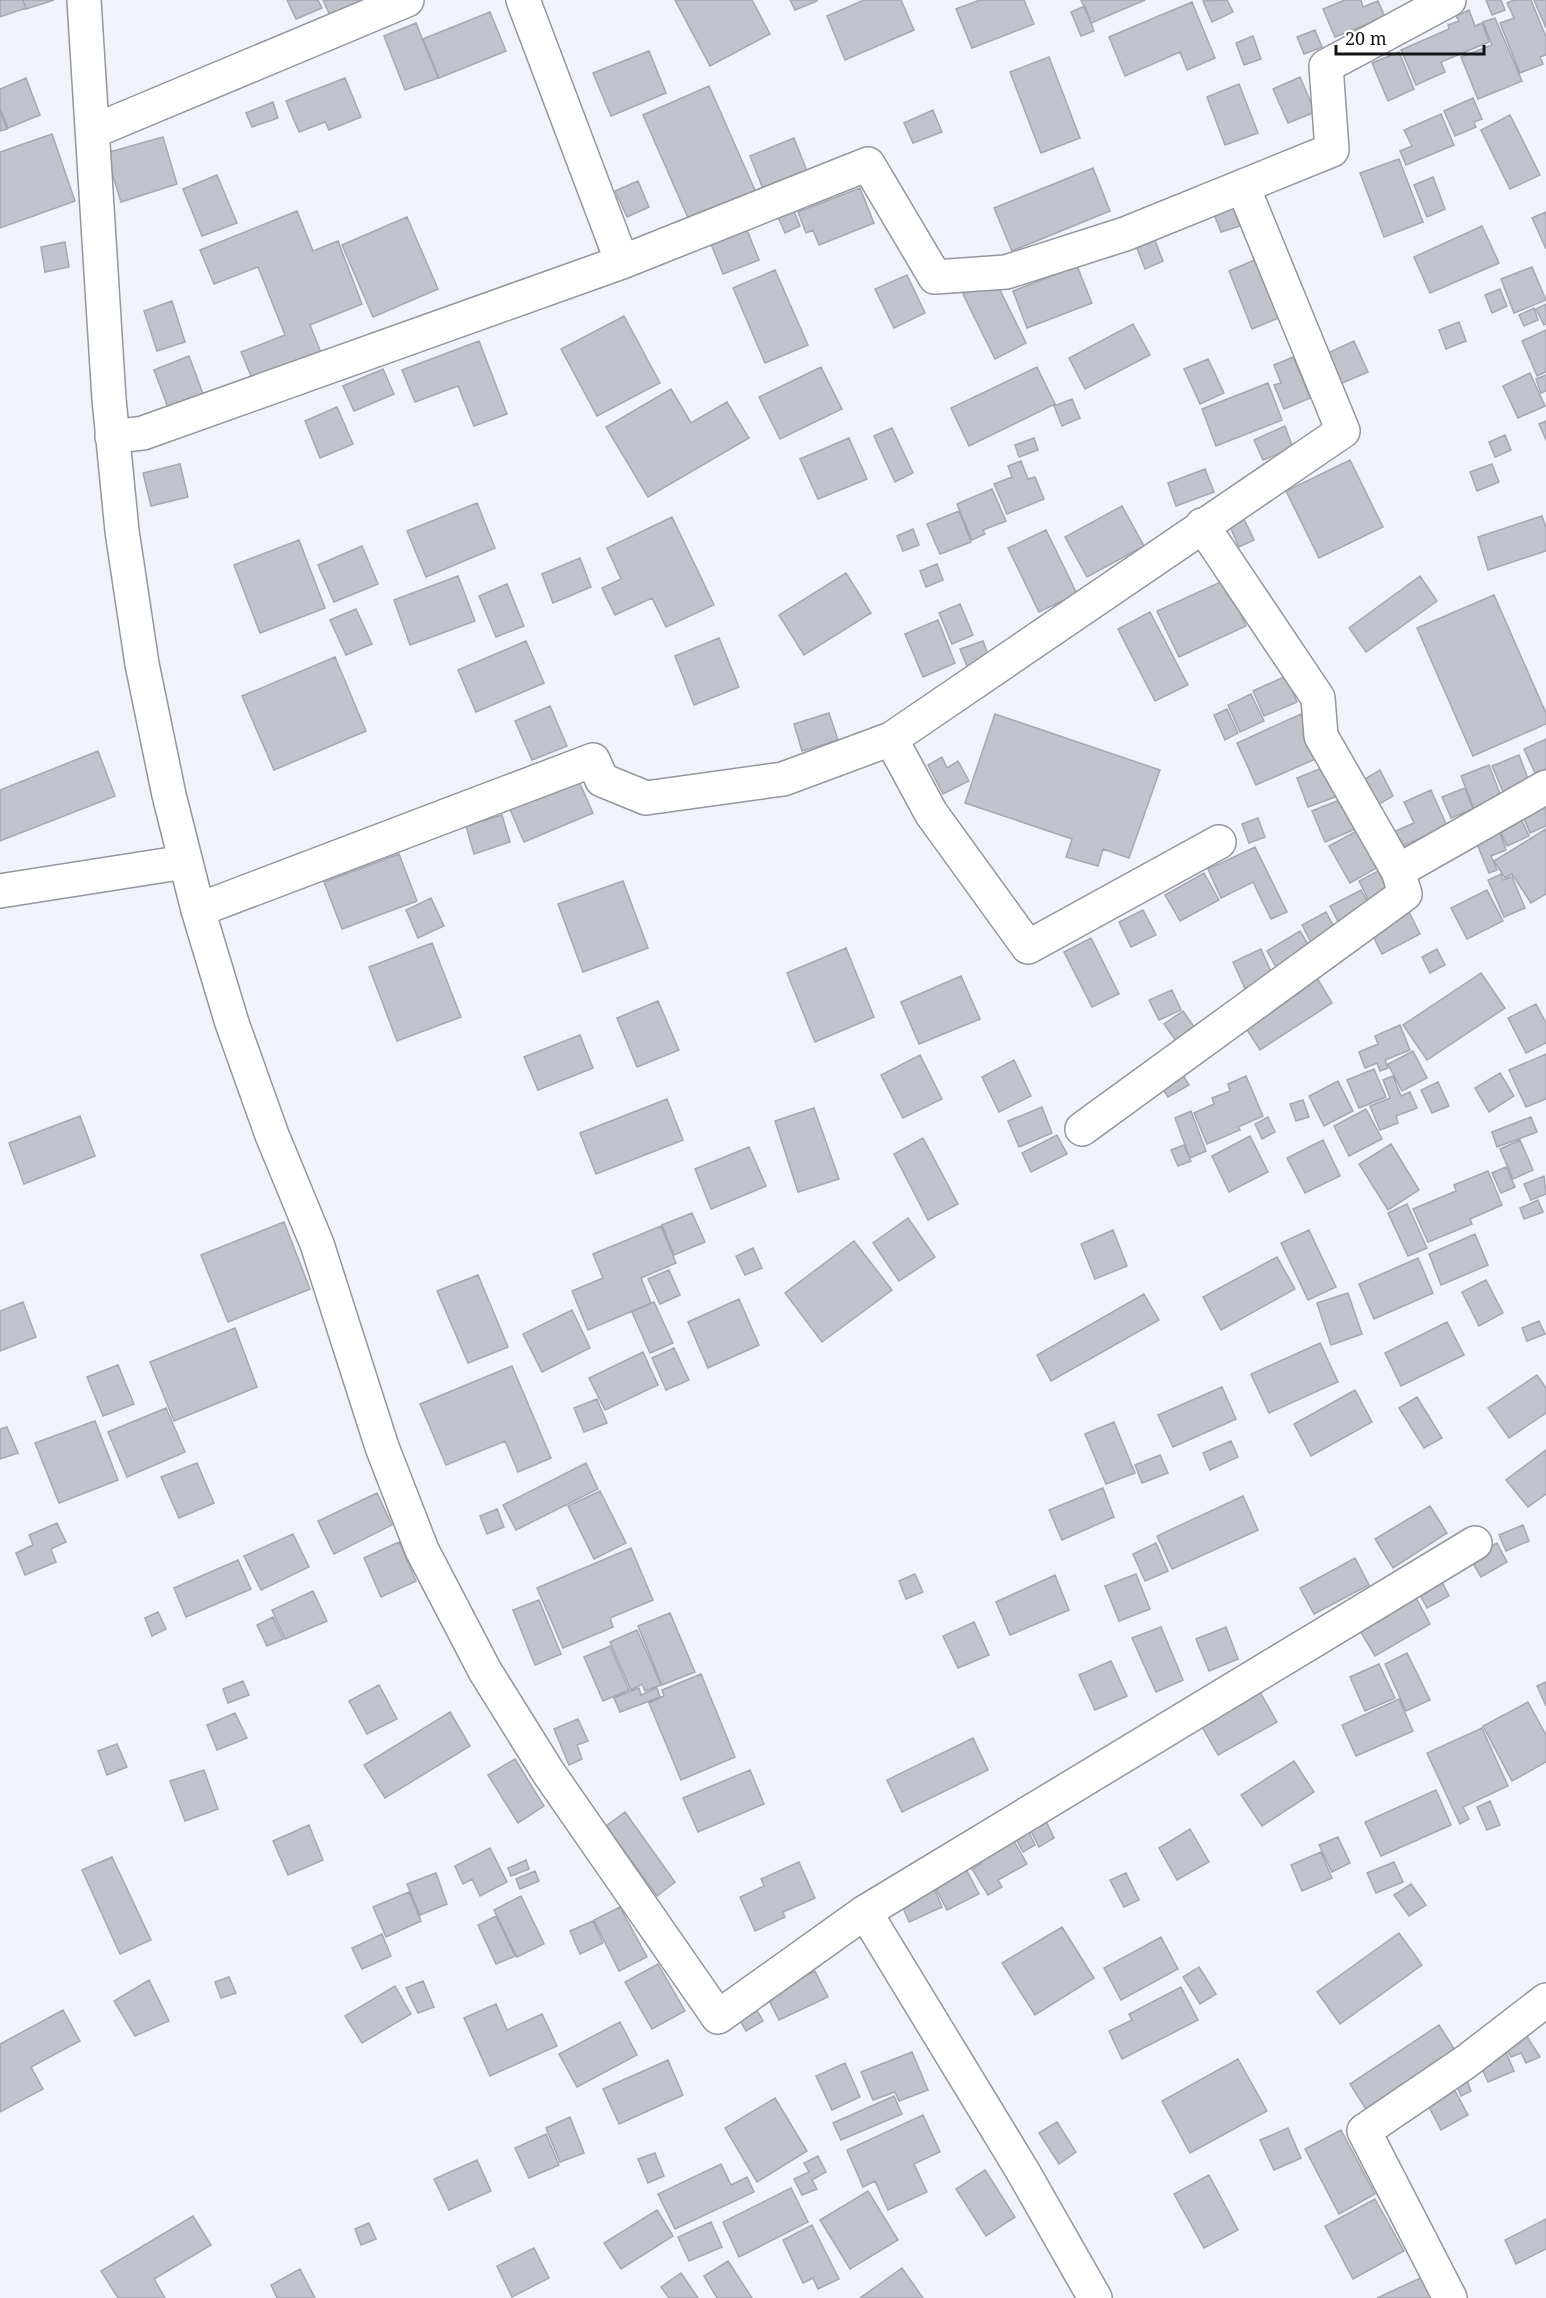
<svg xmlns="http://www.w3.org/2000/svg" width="1546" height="2298" font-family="'Noto Serif',serif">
<rect width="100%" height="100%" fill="#f0f2fc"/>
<path fill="#c1c3cc" stroke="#a6a8b1" stroke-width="1.5" d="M0,0H23L26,8L0,17Z
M23,0H54L26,9Z
M287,0H318L322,8L296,19Z
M323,0H377L332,20Z
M675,0H752L770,34L710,66Z
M790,0H816L817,1L795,10Z
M864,0H901L914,30L845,60L827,16Z
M980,0H1024L1034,24L972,48L956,9Z
M1081,0H1145L1091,23Z
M1227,0L1233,12L1212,22L1203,1Z
M1345,0H1361L1363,7L1378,1L1385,17L1335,37L1323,9Z
M1486,0H1501L1505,10L1492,15Z
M1514,0H1531L1546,37V55L1540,57L1543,64L1520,73L1500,23L1514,18L1507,3Z
M1534,0H1546V28Z
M1192,2L1215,58L1187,70L1180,52L1125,76L1109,37Z
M1085,6L1094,31L1081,36L1071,12Z
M1469,10L1475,26L1482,23L1489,42L1441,62L1445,72L1416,85L1401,50L1449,29L1448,25L1459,21L1456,16Z
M490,12L506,51L439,78L423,39Z
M1495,18L1522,81L1478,99L1461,57L1492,45L1483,22Z
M416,23L438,78L405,90L384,36Z
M1315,30L1322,47L1304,54L1297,37Z
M1253,36L1261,59L1244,65L1236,43Z
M649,51L666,93L611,116L593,73Z
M1399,52L1414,89L1388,101L1372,63Z
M1049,57L1080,138L1041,153L1010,72Z
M1300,77L1315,112L1288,123L1273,89Z
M26,78L40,115L8,128L0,108V89Z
M345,78L361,117L329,130L325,122L299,132L286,101Z
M1239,84L1258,133L1225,145L1207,97Z
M709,86L758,197L692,227L643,115Z
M1473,98L1482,119L1474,122L1476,127L1455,136L1444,111Z
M273,102L278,118L252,127L246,113Z
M933,110L942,132L913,143L904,123Z
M0,111L7,129L0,131Z
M1441,114L1454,145L1406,165L1400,151L1412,146L1404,130Z
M1510,115L1540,175L1510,189L1481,130Z
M52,134L75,201L0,228V152Z
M163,137L177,184L121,202L106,153Z
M794,138L807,171L763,189L750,156Z
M1399,159L1423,222L1384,237L1360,173Z
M1093,168L1110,211L1012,251L994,208Z
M217,175L237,223L202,236L183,189Z
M1433,177L1445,209L1427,217L1414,185Z
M638,181L649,207L627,217L615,191Z
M860,188L874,223L819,245L813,230L806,233L798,212Z
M1233,207L1240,226L1221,232L1214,214Z
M297,211L313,251L338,241L362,304L310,325L322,355L254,383L241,352L285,335L258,267L214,284L200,250Z
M794,211L800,226L785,233L778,217Z
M1546,212V249L1532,218Z
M407,217L438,289L373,317L342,245Z
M1482,226L1499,263L1430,293L1414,257Z
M747,230L759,260L723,274L711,244Z
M1154,238L1163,261L1145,269L1136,246Z
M65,242L69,267L45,272L41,247Z
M1259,258L1283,316L1252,329L1229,271Z
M1077,266L1092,303L1027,328L1013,291Z
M1532,267L1546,300L1514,313L1501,279Z
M775,270L808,345L765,363L733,288Z
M907,275L925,313L894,328L875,289Z
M994,278L1026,343L995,359L963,294Z
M1500,289L1507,306L1492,313L1485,295Z
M172,301L185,342L157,351L144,311Z
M1546,304V324L1544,325L1536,309Z
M1534,308L1538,320L1524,326L1519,315Z
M624,316L660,383L597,416L561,349Z
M1459,322L1466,341L1446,349L1439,330Z
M1133,324L1150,355L1085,389L1069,358Z
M1546,330V372L1537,376L1522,341Z
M479,341L507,414L474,426L458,386L415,402L402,370Z
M1354,341L1368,372L1335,386L1321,356Z
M189,356L205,399L170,413L154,370Z
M1293,357L1310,398L1284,409L1274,385L1281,383L1274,365Z
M1208,359L1224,393L1200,404L1184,369Z
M821,367L842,409L780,439L759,397Z
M1037,367L1055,404L969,446L951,408Z
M383,369L394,394L354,411L343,386Z
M1530,373L1545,406L1518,418L1503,386Z
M1546,375V391L1541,393L1536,379Z
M1268,383L1282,420L1216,446L1202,409Z
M671,389L691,423L727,402L749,438L648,497L606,427Z
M1072,399L1080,418L1062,426L1054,406Z
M337,407L353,444L320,458L305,421Z
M1546,421V440L1539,424Z
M1285,426L1293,448L1263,460L1254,440Z
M892,428L913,473L895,482L874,436Z
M1505,435L1511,450L1495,457L1489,442Z
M849,438L867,479L818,499L800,459Z
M1034,438L1038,450L1019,457L1015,445Z
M1350,460L1383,527L1319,558L1286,491Z
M1021,461L1028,479L1035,477L1044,499L1007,514L994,484L1012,477L1008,466Z
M180,464L188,497L151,506L143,473Z
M1492,464L1499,482L1477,491L1470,472Z
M1205,469L1214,492L1176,506L1168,483Z
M992,489L1006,521L983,530L985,534L972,540L957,504Z
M477,503L495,548L426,577L407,531Z
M1122,506L1144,546L1087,577L1065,537Z
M959,511L971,542L940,554L927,524Z
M1242,515L1254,540L1239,547L1228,522Z
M1542,516L1546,528V551L1488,570L1478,537Z
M672,517L714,605L666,627L652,598L615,615L602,588L621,579L607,548Z
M913,529L919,545L903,551L897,536Z
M1046,530L1077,594L1039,612L1008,548Z
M299,540L325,608L260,633L234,565Z
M362,546L378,584L334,602L318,565Z
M580,558L591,587L553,603L542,574Z
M937,564L943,580L926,587L920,571Z
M846,573L871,613L804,655L779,615Z
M458,576L475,621L410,645L394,600Z
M1420,576L1437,601L1366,652L1349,628Z
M1225,580L1246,626L1179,657L1157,611Z
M507,584L524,626L496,637L479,596Z
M1494,595L1546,713V724L1473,756L1417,628Z
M960,604L973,635L952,644L939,613Z
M356,609L372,644L346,655L330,620Z
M1150,612L1188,685L1155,701L1118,629Z
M938,620L955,663L923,677L905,634Z
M719,638L739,687L694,705L675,656Z
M526,641L544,683L476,712L458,670Z
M983,641L989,658L967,666L960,649Z
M335,657L366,731L274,770L242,696Z
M1286,676L1297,702L1264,716L1253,691Z
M1251,694L1264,721L1240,732L1228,705Z
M550,706L567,746L532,760L515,721Z
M1227,709L1238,733L1225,740L1214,715Z
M829,713L838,740L802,751L794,724Z
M995,714L1160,770L1129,858L1103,849L1098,866L1066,857L1072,839L965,803Z
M1301,714L1320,757L1256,785L1237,743Z
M1546,739V771L1536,775L1524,749Z
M98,751L115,796L0,841V790Z
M1519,755L1530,784L1504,794L1492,766Z
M942,757L947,768L958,761L969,781L943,794L928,765Z
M1489,765L1502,799L1474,809L1461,776Z
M1327,766L1338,796L1308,807L1297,778Z
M1380,770L1393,796L1376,806L1363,780Z
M578,779L593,813L524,842L509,807Z
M1465,788L1473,809L1451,818L1442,797Z
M1431,790L1447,826L1396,849L1389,834L1414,823L1404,802Z
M1342,799L1355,829L1325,842L1312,811Z
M1542,801L1546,810V826L1530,833L1521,811Z
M1519,814L1529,836L1507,846L1497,824Z
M502,815L510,842L474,854L466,826Z
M1258,818L1265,837L1249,843L1242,824Z
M1498,827L1506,850L1491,856L1497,870L1489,873L1474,837Z
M1362,828L1382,865L1350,883L1329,846Z
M1546,829V894L1531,903L1512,874L1505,878L1494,861Z
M1255,847L1287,912L1271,919L1253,882L1221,898L1208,869Z
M399,854L417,901L342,929L324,882Z
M1382,869L1393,891L1370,903L1359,881Z
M1204,873L1219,900L1180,921L1165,895Z
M1501,874L1503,880L1512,877L1525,908L1504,917L1488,880Z
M623,881L648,948L583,972L558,904Z
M1361,890L1372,910L1341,927L1330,906Z
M1487,890L1503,921L1467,939L1451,908Z
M431,898L444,926L418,938L406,910Z
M1143,910L1156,935L1131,947L1119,922Z
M1408,910L1420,934L1382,954L1370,930Z
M1326,912L1339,936L1314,948L1302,925Z
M1300,931L1314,954L1280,974L1267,951Z
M1091,938L1119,994L1092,1007L1064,952Z
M432,943L461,1017L397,1041L369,967Z
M846,948L874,1017L815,1042L787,973Z
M1261,949L1276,983L1248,995L1233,962Z
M1437,949L1445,965L1430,973L1422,957Z
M1481,973L1505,1008L1427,1060L1403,1025Z
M961,976L980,1019L919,1044L901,1002Z
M1317,978L1332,1003L1260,1050L1244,1025Z
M1172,990L1181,1010L1159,1020L1149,1000Z
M658,1001L679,1050L637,1067L617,1018Z
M1536,1004L1546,1023V1043L1526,1053L1508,1018Z
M1183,1011L1197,1031L1178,1044L1164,1024Z
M1400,1025L1410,1050L1385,1060L1388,1068L1380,1071L1377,1063L1365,1068L1359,1052L1378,1044L1375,1036Z
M580,1035L593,1068L538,1090L524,1057Z
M1413,1051L1427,1078L1402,1091L1388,1064Z
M1546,1054V1099L1526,1107L1509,1070Z
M920,1055L942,1099L903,1118L881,1075Z
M1014,1060L1031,1096L999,1112L982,1077Z
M1374,1069L1386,1097L1359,1108L1347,1080Z
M1181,1072L1189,1085L1168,1097L1160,1084Z
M1500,1073L1514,1096L1489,1112L1475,1088Z
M1246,1076L1263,1116L1238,1127L1240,1130L1207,1144L1194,1113L1214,1104L1212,1098L1230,1091L1228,1084Z
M1393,1076L1401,1096L1410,1092L1417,1108L1396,1116L1398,1123L1380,1130L1370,1106L1390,1098L1383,1080Z
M1338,1081L1353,1111L1324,1126L1309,1096Z
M1438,1082L1449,1106L1432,1113L1421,1090Z
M667,1099L683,1140L596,1174L580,1133Z
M1303,1100L1309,1117L1296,1121L1290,1104Z
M1042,1107L1052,1133L1019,1147L1008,1121Z
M814,1108L839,1179L798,1192L775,1121Z
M1366,1109L1382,1139L1349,1156L1334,1126Z
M1191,1111L1206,1151L1190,1158L1175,1118Z
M80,1116L95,1156L24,1184L9,1143Z
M1268,1117L1275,1132L1262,1139L1255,1124Z
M1531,1117L1537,1132L1497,1147L1492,1132Z
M1057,1135L1067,1154L1031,1172L1022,1153Z
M1250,1136L1268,1172L1229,1192L1212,1156Z
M923,1138L958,1204L928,1220L894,1154Z
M1323,1140L1340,1176L1305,1193L1287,1158Z
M1520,1140L1533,1170L1513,1179L1500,1149Z
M1391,1144L1419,1190L1388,1210L1359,1164Z
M1184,1145L1191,1161L1178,1166L1171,1150Z
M749,1147L766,1186L711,1209L695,1169Z
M1506,1167L1515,1187L1501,1193L1492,1173Z
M1488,1171L1502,1205L1470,1219L1472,1224L1428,1242L1413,1209L1456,1191L1454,1185Z
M1544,1176L1546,1194L1531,1200L1524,1184Z
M1538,1200L1543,1212L1524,1219L1520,1208Z
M1407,1204L1427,1248L1408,1256L1388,1213Z
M692,1213L705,1242L674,1255L662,1225Z
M908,1218L935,1257L899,1281L873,1243Z
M284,1222L310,1289L228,1322L201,1255Z
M661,1226L676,1263L641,1278L651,1303L588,1330L572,1291L603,1278L593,1254Z
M1113,1230L1127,1266L1095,1279L1081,1244Z
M1309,1230L1336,1287L1308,1300L1281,1243Z
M1475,1234L1488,1265L1441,1285L1429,1254Z
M854,1241L892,1290L822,1342L785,1293Z
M753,1248L762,1268L745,1275L736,1256Z
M1277,1257L1295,1289L1221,1330L1203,1297Z
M1418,1258L1433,1293L1374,1319L1359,1284Z
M669,1270L680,1295L660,1304L648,1279Z
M478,1275L508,1347L468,1363L437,1291Z
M1486,1280L1503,1313L1479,1326L1462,1292Z
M1348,1293L1362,1334L1331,1345L1317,1303Z
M1144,1294L1159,1320L1051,1381L1037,1355Z
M739,1299L759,1345L708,1368L688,1322Z
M23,1302L36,1337L0,1351V1311Z
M654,1302L673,1343L650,1353L632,1312Z
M572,1310L590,1348L542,1372L523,1334Z
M1539,1321L1545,1334L1527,1341L1522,1328Z
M1447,1322L1464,1355L1401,1386L1385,1353Z
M235,1328L257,1387L174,1421L150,1362Z
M1320,1343L1338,1382L1269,1413L1251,1374Z
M674,1348L689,1380L666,1390L652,1358Z
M643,1352L658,1385L605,1410L589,1378Z
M118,1365L134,1404L103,1416L87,1377Z
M512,1366L551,1458L518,1472L505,1441L446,1465L420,1404Z
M1537,1375L1546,1388V1413L1509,1438L1488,1408Z
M1222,1387L1236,1419L1173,1447L1158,1415Z
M1355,1390L1372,1422L1311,1456L1294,1424Z
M1417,1397L1442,1438L1424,1448L1399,1408Z
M597,1399L607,1423L584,1432L574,1408Z
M166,1408L185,1452L127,1477L108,1432Z
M95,1421L118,1480L59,1503L35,1443Z
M1114,1422L1135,1473L1106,1484L1085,1434Z
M7,1427L18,1453L0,1459V1429Z
M1231,1441L1238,1457L1210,1470L1203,1453Z
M1546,1450V1494L1528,1507L1506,1480Z
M1160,1455L1168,1473L1142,1483L1135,1465Z
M197,1463L214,1503L179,1518L161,1477Z
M586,1463L598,1489L516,1530L503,1505Z
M1103,1488L1114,1517L1062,1540L1049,1510Z
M600,1491L626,1543L594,1559L568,1506Z
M377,1493L392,1525L334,1554L318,1521Z
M1243,1496L1258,1530L1172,1569L1157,1536Z
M1430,1506L1447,1533L1393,1568L1375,1539Z
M497,1509L504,1527L487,1534L480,1516Z
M57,1523L66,1542L51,1549L56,1562L25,1575L16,1553L33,1545L29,1535Z
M1523,1525L1529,1541L1506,1551L1499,1535Z
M293,1534L309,1567L261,1590L244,1556Z
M399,1542L416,1581L381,1597L364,1558Z
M1156,1543L1168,1571L1145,1581L1133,1554Z
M1497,1543L1507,1562L1481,1577L1470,1558Z
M631,1548L653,1600L610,1618L613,1627L563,1648L537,1588Z
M1355,1558L1369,1585L1314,1614L1300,1588Z
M238,1560L251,1589L186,1617L174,1588Z
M915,1574L923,1592L906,1599L899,1581Z
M1136,1574L1150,1609L1119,1621L1105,1586Z
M1055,1575L1069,1610L1010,1635L996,1602Z
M1442,1582L1449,1596L1427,1608L1419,1593Z
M313,1591L327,1621L285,1639L272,1610Z
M1415,1596L1430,1624L1375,1656L1359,1629Z
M539,1600L561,1654L535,1665L513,1610Z
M158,1612L166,1629L152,1636L145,1618Z
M670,1613L695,1672L662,1685L638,1626Z
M273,1617L283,1639L267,1646L257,1625Z
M974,1622L989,1655L958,1668L943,1636Z
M1161,1627L1183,1680L1156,1692L1132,1638Z
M1226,1627L1238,1659L1209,1671L1196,1639Z
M637,1630L661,1685L645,1691L642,1684L631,1690L610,1642Z
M610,1646L629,1690L603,1701L584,1657Z
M1407,1653L1430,1700L1406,1711L1385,1664Z
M1111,1661L1127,1696L1095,1710L1079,1675Z
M1379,1664L1395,1698L1365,1711L1350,1677Z
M701,1674L735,1757L681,1780L649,1703L664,1696L662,1690Z
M243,1681L249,1695L228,1703L223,1689Z
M1546,1682V1706L1537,1686Z
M379,1685L397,1719L367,1734L349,1701Z
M639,1688L641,1695L657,1688L660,1697L620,1712L614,1698Z
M1260,1692L1277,1722L1218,1755L1201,1725Z
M1399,1699L1413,1731L1356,1756L1342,1725Z
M1528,1702L1546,1735V1762L1512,1781L1483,1726Z
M450,1712L470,1746L385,1798L364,1765Z
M235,1713L247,1738L217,1750L207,1725Z
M578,1719L588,1741L577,1745L582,1759L569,1765L554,1729Z
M1482,1728L1508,1786L1463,1807L1469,1819L1460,1824L1427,1753Z
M973,1738L988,1770L902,1812L887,1780Z
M117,1744L127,1767L107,1775L98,1751Z
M515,1759L544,1806L518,1823L488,1775Z
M1294,1761L1314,1792L1262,1826L1241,1795Z
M204,1770L218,1809L185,1821L170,1781Z
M750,1770L764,1804L698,1832L683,1798Z
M1436,1790L1451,1825L1381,1856L1365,1822Z
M1490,1801L1500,1825L1487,1830L1477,1807Z
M625,1812L675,1882L657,1896L606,1826Z
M1046,1821L1054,1838L1039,1847L1030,1829Z
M309,1825L323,1860L288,1875L273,1841Z
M1190,1829L1209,1862L1177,1880L1159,1848Z
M1028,1830L1035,1845L1023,1852L1015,1837Z
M1338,1837L1350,1863L1332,1872L1319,1845Z
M1014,1841L1027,1864L998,1880L1002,1887L988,1895L972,1869L981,1864L979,1861Z
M490,1848L507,1882L480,1896L472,1879L463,1884L455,1866Z
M1321,1852L1332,1878L1302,1891L1291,1865Z
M112,1857L151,1940L120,1954L82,1870Z
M526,1860L529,1869L511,1876L508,1868Z
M799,1862L815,1898L783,1912L785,1917L755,1931L740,1897L764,1886L761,1879Z
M1394,1862L1403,1882L1376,1893L1367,1873Z
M966,1869L979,1894L947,1910L934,1885Z
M535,1871L539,1881L520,1889L516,1879Z
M436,1873L447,1904L420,1915L407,1884Z
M1126,1873L1139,1900L1124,1907L1110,1880Z
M1411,1884L1426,1905L1409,1916L1394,1895Z
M934,1888L942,1907L909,1922L901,1903Z
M409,1892L421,1921L386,1937L373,1907Z
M521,1896L544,1944L517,1957L494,1910Z
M620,1907L647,1957L619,1971L594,1920Z
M496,1916L515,1956L496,1964L478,1925Z
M593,1921L603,1943L580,1954L570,1931Z
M1062,1927L1094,1978L1035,2015L1002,1963Z
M1399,1933L1422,1965L1340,2024L1317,1992Z
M382,1934L391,1956L362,1969L352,1948Z
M1161,1937L1178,1969L1121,2000L1104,1968Z
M658,1964L685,2011L652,2029L625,1982Z
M1199,1967L1216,1994L1200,2004L1183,1977Z
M815,1971L828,1997L779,2020L766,1994Z
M229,1977L236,1993L221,1998L215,1982Z
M149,1980L169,2021L135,2036L114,2001Z
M423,1981L434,2007L418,2013L406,1988Z
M395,1986L411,2014L362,2043L345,2016Z
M1181,1987L1198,2020L1122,2059L1109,2031L1132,2020L1129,2014Z
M496,2004L507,2030L542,2014L557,2046L490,2076L464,2018Z
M755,2007L763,2021L746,2031L738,2017Z
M63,2010L80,2041L31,2067L43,2089L0,2112V2044Z
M620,2022L637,2055L577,2087L559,2054Z
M1439,2025L1458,2055L1369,2114L1350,2084Z
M1526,2035L1540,2057L1526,2063L1521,2053L1511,2057L1505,2046Z
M1505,2050L1514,2071L1488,2082L1479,2062Z
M912,2052L928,2090L899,2101L895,2092L873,2100L861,2072Z
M1238,2059L1267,2111L1190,2153L1162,2101Z
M668,2060L683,2095L619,2124L603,2089Z
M845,2063L860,2097L832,2110L816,2076Z
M1465,2075L1471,2091L1461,2096L1454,2080Z
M1454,2089L1468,2115L1441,2130L1427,2103Z
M894,2096L902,2114L841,2140L833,2123Z
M775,2098L807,2151L757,2182L725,2128Z
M923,2115L940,2152L914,2164L927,2192L888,2210L875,2181L863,2187L847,2150Z
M570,2117L584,2153L560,2162L546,2128Z
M1057,2122L1076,2152L1059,2164L1039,2133Z
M1288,2128L1301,2158L1274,2170L1260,2140Z
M1341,2130L1375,2194L1339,2214L1305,2149Z
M546,2134L559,2165L529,2178L515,2148Z
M655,2153L664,2176L648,2183L638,2159Z
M818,2156L826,2172L812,2180L817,2189L802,2195L794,2179L809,2172L804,2163Z
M477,2160L491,2191L449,2210L434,2179Z
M721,2164L731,2185L747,2177L754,2192L675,2229L658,2194Z
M985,2170L1015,2217L986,2236L956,2189Z
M1209,2175L1238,2230L1204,2248L1174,2194Z
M791,2188L808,2222L739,2257L723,2222Z
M868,2191L898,2240L850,2269L820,2220Z
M1375,2199L1404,2251L1353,2279L1325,2226Z
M657,2210L673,2236L621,2269L604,2243Z
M193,2216L211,2245L154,2279L165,2298H118L101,2271Z
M1546,2219V2249L1516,2264L1505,2240Z
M711,2222L722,2247L689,2261L678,2237Z
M369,2223L376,2239L361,2245L355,2229Z
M812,2225L839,2279L818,2289L813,2278L803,2283L783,2240Z
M534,2248L549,2278L512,2297L497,2266Z
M728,2261L752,2298H717L704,2276Z
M902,2268L923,2298H860Z
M300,2269L315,2298H277L271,2285Z
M681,2273L698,2298H669L661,2287Z
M1427,2275L1438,2298H1377Z"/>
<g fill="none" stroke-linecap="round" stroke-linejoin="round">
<g stroke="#94969f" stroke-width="36">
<path id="street" d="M84,0L109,399L122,531L142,664L169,795L198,910L232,1023L272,1135L317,1244L382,1447L422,1550L485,1671L548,1772L718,2017L865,1912L1475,1543
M523,0L622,262
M94,131L407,0
M112,437L143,433L622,262L868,164L935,277L1006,272L1125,234L1332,150L1326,66L1449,0
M891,739L931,813L1028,947L1219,842
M1398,871L1546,787
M0,891L185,862
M198,910L593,760L602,780L646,798L783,779L891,739L1343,431L1243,187
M1082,1129L1405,894L1398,871L1321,736L1318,698L1202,525
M865,1912L1022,2170L1095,2298
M1450,2298L1364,2131L1467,2061L1546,2000"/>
</g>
<use href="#street" stroke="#fff" stroke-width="33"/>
</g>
<path d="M1336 45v9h148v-9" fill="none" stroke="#131417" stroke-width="3"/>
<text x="1345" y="45" font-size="18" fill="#131417" stroke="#ffffff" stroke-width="4.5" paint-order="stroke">20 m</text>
</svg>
